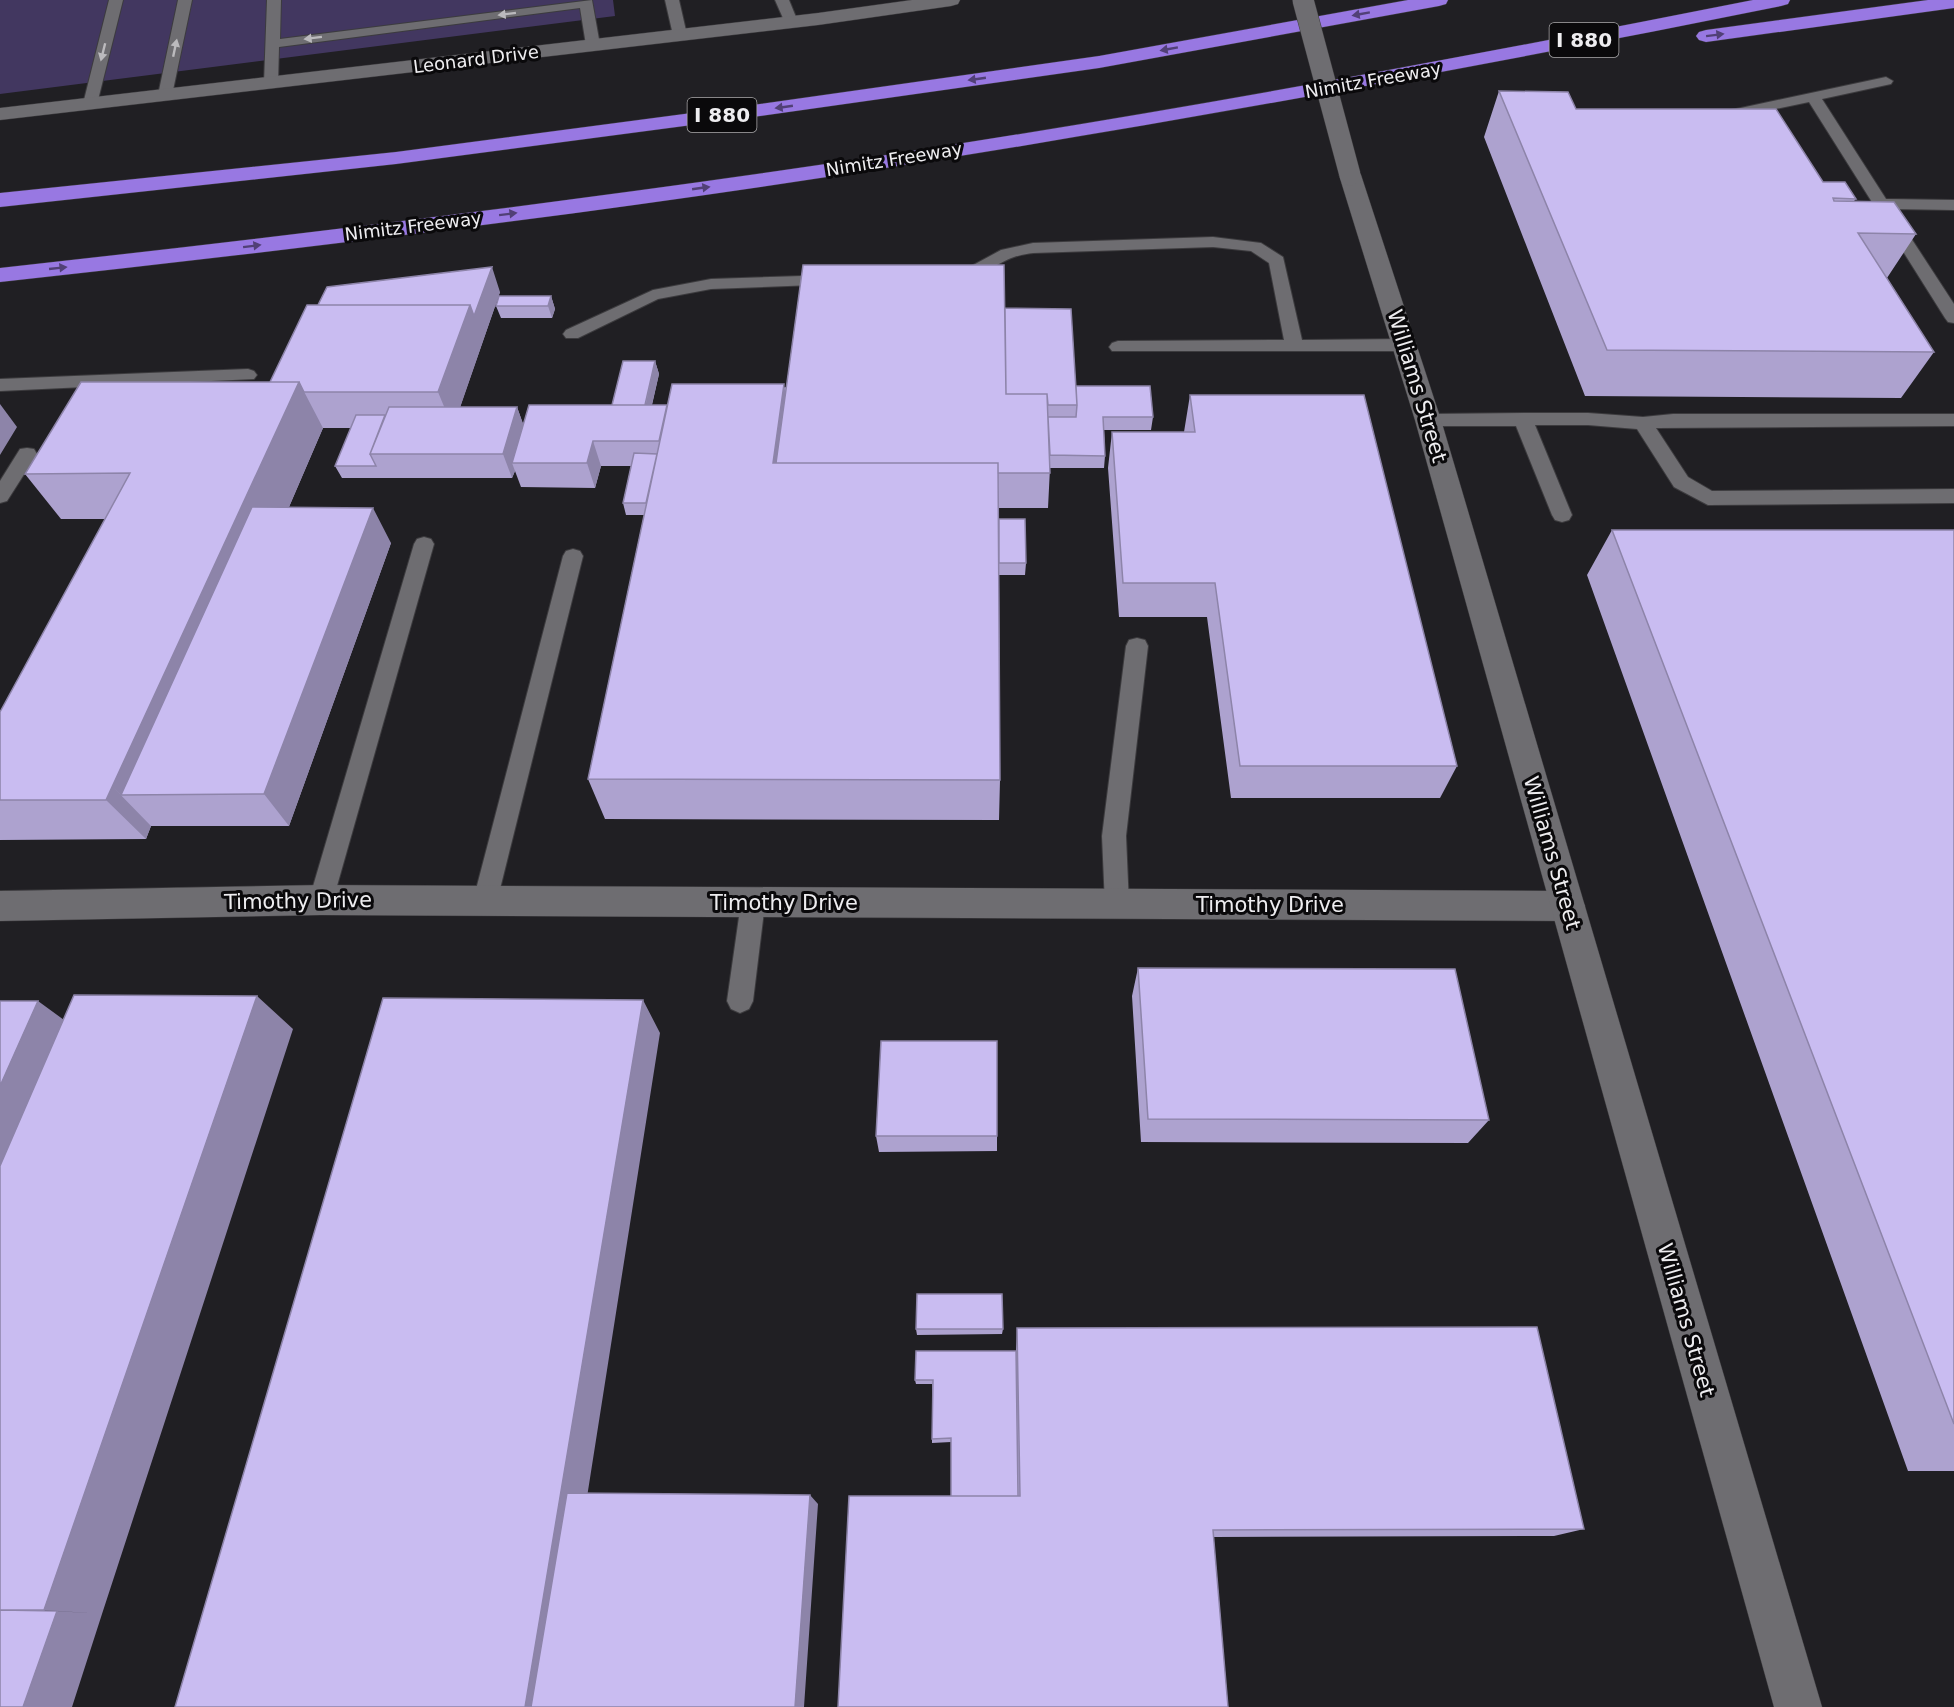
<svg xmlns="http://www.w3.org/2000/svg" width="1954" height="1707" font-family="'DejaVu Sans',sans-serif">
<rect width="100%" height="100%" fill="#201f23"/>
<path fill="#423760" d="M0,0H613L615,16L0,94Z"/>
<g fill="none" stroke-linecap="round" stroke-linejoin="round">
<g stroke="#3c3b3e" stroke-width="2">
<path id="lane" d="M109,0H123L97,104L90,108L83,104Z
M178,0H192L172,95L165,99L158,95Z
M267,0H281L280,39L592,0L600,45L593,49L586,45L580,8L279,47L278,83L271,87L264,83Z
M665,0H679L687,35L685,38H675L673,35Z
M775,0H789L798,22L796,25H786Z
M1886,77L1893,81L1891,84L1822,99L1886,199L1954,200V210L1892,209L1954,304V323L1948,322L1945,318L1809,102L1722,120L1715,116L1722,112Z
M1213,237L1261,243L1283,257L1302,340L1404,339L1410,341L1413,345L1410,349L1404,351H1112L1109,347L1112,343L1118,341L1284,340L1269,263L1251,251L1213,247L1033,253C1027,254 1020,255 1014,257C993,264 974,285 950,279L948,275L950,271L966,269L1001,250L1033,243Z
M834,275L840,276L842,280L840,284L711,289L658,299L578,338H566L563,334L566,330L653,290L711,279Z
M248,369L254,371L257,375L254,379L0,391V379Z
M1523,413H1588L1643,417L1673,414H1954V426L1656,428L1688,477L1712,491L1954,489V503L1708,505L1674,487L1637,429L1588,425H1535L1572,515L1569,520L1562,522L1555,520L1552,515L1516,426H1428L1421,424L1419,420L1421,416L1428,414Z
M27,448L34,449L37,454L7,501L0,503V481L20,449Z
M424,537L431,539L434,544L333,900L330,907L321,911L312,907L309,900L414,544L417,539Z
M573,549L580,551L583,556L497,901L494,908L485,912L476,908L473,901L563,556L566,551Z
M1137,638L1145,640L1148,646L1126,836L1129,905L1126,912L1117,916L1108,912L1105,905L1102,836L1126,646L1129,640Z
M753,892L762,896L765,903L753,1001L749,1009L740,1013L731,1009L727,1001L741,903L744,896Z"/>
</g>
<g stroke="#3c3b3e" stroke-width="1">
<path id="street" d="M912,0H960L958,4L951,6L818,25L0,120V108L818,13Z
M321,885L1568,891L1580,896L1585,906L1580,916L1568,921L321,915L0,921V891Z"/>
</g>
<g stroke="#3c3b3e" stroke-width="1">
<path id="secondary" d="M1350,169L1358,170L1361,175L1441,420L1822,1707H1774L1415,420L1339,175L1342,170Z"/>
</g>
<g stroke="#3c3b3e" stroke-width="1">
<path id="highway" d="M1408,0H1448L1446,4L1439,6L1099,68L760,116L396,164L0,207V193L396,152L760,104L1099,56Z
M1753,0H1790L1788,4L1781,6C1488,65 1194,119 898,166C600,213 300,249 0,282V268C298,235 596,199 893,154C1181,110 1467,57 1753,0Z
M1928,0H1954V8L1706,42L1699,40L1696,36L1699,32L1706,30Z"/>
</g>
<use href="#lane" fill="#6e6d71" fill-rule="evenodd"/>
<use href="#street" fill="#6e6d71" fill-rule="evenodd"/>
<use href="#secondary" fill="#6e6d71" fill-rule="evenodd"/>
<use href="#highway" fill="#9878e2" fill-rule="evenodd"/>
<g stroke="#3c3b3e" stroke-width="22" stroke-linecap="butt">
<path id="secondary-bridge" d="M1303,0L1350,175"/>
</g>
<use href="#secondary-bridge" stroke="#6e6d71" stroke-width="21"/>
</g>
<path fill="#ada2cf" d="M1499,91L1576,109L1823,182L1856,199L1854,201L1916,234L1887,278L1934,352L1901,398L1585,396L1484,137Z
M500,292L460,407H517L523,424L612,405L655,361L659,374L652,405H667L787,387L1005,308L1076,386L1153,417L1151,430H1104L1105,456L1104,468H1050L1048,508H998L999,519L1026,563L1025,575H999L1000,780L999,820L605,819L588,779L644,515H626L623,503L631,466H601L595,488L521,487L515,471L512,478H342L335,466L351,428H323L289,507L391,543L289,826H151L146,839L0,840V712L105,519H61L25,474L270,382L318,305Z
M551,296L555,309L552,318H501L496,306Z
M1190,395L1457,766L1440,798H1231L1207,617H1119L1108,468L1112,432H1184Z
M1612,530H1954V1471H1908L1587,575Z
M1138,968L1489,1120L1468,1143L1141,1142L1132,996Z
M876,1136H997V1151L879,1152Z
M1017,1328L1584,1529L1554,1536L1214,1537L951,1496V1442L932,1443V1384H916L915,1380L1016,1351Z
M916,1329H1003L1002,1334L917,1335Z"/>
<path fill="#8d84a9" d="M492,267L500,292L453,428L438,392L470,305Z
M551,296L555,309L552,318L548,306Z
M655,361L659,374L648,421L645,408Z
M299,382L323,428L165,795H121L112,786Z
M784,384L789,417L786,473L773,463Z
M0,404L17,427L0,455Z
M517,407L526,432L512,463L515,471L512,478L503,454Z
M593,441L601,466L595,488L587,463Z
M373,508L391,543L289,826L264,794Z
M112,786L151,826L146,839L106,800Z
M257,996L293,1029L102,1614L44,1610Z
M643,1000L660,1033L554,1707H525Z
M38,1001L75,1028L0,1202V1086Z
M810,1495L818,1504L804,1707H795Z
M57,1611L102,1614L72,1707H23Z"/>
<path fill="#c9bcf1" stroke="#8d84a9" stroke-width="1.5" d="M1499,91L1568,92L1576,109H1776L1823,182H1845L1856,199L1833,198L1834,201L1894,202L1916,234L1858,233L1934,352L1607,350Z
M803,265H1004L1006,394H1047L1050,473H998V463H776Z
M492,267L474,316L470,305H318L327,287Z
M499,296H551L548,306H496Z
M307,305H470L438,392H304L299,382H270Z
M1005,308L1071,309L1077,405H1048L1047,394H1006Z
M623,361H655L645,405H612Z
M81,382H299L106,800H0V712L130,473L25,474Z
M672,384H784L773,463H998L1000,780L588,779Z
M1076,386H1150L1153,417H1103L1105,456L1050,455L1048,417H1076L1077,405Z
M1190,395H1364L1457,766H1240L1215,583H1123L1112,432H1195Z
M529,405H667L659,441H593L587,463H512Z
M389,407H517L503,454H370Z
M356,415H385L370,454L376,466H335Z
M634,453L657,454L646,503H623Z
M252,507L373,508L264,794L121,795Z
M999,519H1025L1026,563H999Z
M1612,530H1954V1424Z
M1138,968L1455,969L1489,1120L1148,1119Z
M74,995L257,996L44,1610H0V1166Z
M383,998L643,1000L525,1707H175Z
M0,1001H38L0,1086Z
M881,1041H997V1136H876Z
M917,1294H1002L1003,1329H916Z
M1537,1327L1584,1529L1213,1530L1228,1707H838L849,1496H1020L1017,1328Z
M916,1351H1016L1018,1496H951V1438L932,1439L933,1380H915Z
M567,1493L810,1495L795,1707H531Z
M0,1610L57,1611L23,1707H0Z"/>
<defs><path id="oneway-solid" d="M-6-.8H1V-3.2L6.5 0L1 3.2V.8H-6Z" transform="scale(1.5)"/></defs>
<g fill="#bbbabd">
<use href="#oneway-solid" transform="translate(507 14) rotate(173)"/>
<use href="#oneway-solid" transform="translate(313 38) rotate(173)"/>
<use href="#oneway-solid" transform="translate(175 48) rotate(-78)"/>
<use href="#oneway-solid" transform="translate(103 52) rotate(104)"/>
</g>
<g fill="#514076">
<use href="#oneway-solid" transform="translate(1361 14) rotate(170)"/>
<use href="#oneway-solid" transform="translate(1715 35) rotate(-7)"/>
<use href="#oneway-solid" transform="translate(1169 49) rotate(170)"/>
<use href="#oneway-solid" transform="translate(977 79) rotate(172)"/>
<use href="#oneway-solid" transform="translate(784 107) rotate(172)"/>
<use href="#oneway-solid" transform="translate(701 188) rotate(-8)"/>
<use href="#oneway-solid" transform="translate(508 214) rotate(-7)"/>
<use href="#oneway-solid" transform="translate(252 246) rotate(-7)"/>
<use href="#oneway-solid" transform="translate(58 268) rotate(-6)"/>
</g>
<g text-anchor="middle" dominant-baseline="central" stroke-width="6" stroke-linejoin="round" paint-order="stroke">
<g font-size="18" fill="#eeedf0" stroke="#0a090b">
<text transform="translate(476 59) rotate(-7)">Leonard Drive</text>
<text transform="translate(1373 80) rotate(-10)">Nimitz Freeway</text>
<text transform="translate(894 159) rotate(-9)">Nimitz Freeway</text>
<text transform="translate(413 226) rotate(-7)">Nimitz Freeway</text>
</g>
<g fill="#0a090b" stroke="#aaa9ab" stroke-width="1.5">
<rect x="1549.5" y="23" width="69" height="34" rx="4.5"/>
<rect x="687.5" y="98" width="69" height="34" rx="4.5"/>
</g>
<g font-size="20" font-weight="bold" fill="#eeedf0">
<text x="1584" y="40">I 880</text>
<text x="722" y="115">I 880</text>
</g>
<g font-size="21" fill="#eeedf0" stroke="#0a090b">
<text transform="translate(1417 386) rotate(73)">Williams Street</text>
<text transform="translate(1552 853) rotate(74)">Williams Street</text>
<text transform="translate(298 901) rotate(-1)">Timothy Drive</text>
<text x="784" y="903">Timothy Drive</text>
<text x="1270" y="905">Timothy Drive</text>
<text transform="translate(1686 1320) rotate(74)">Williams Street</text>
</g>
</g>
</svg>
